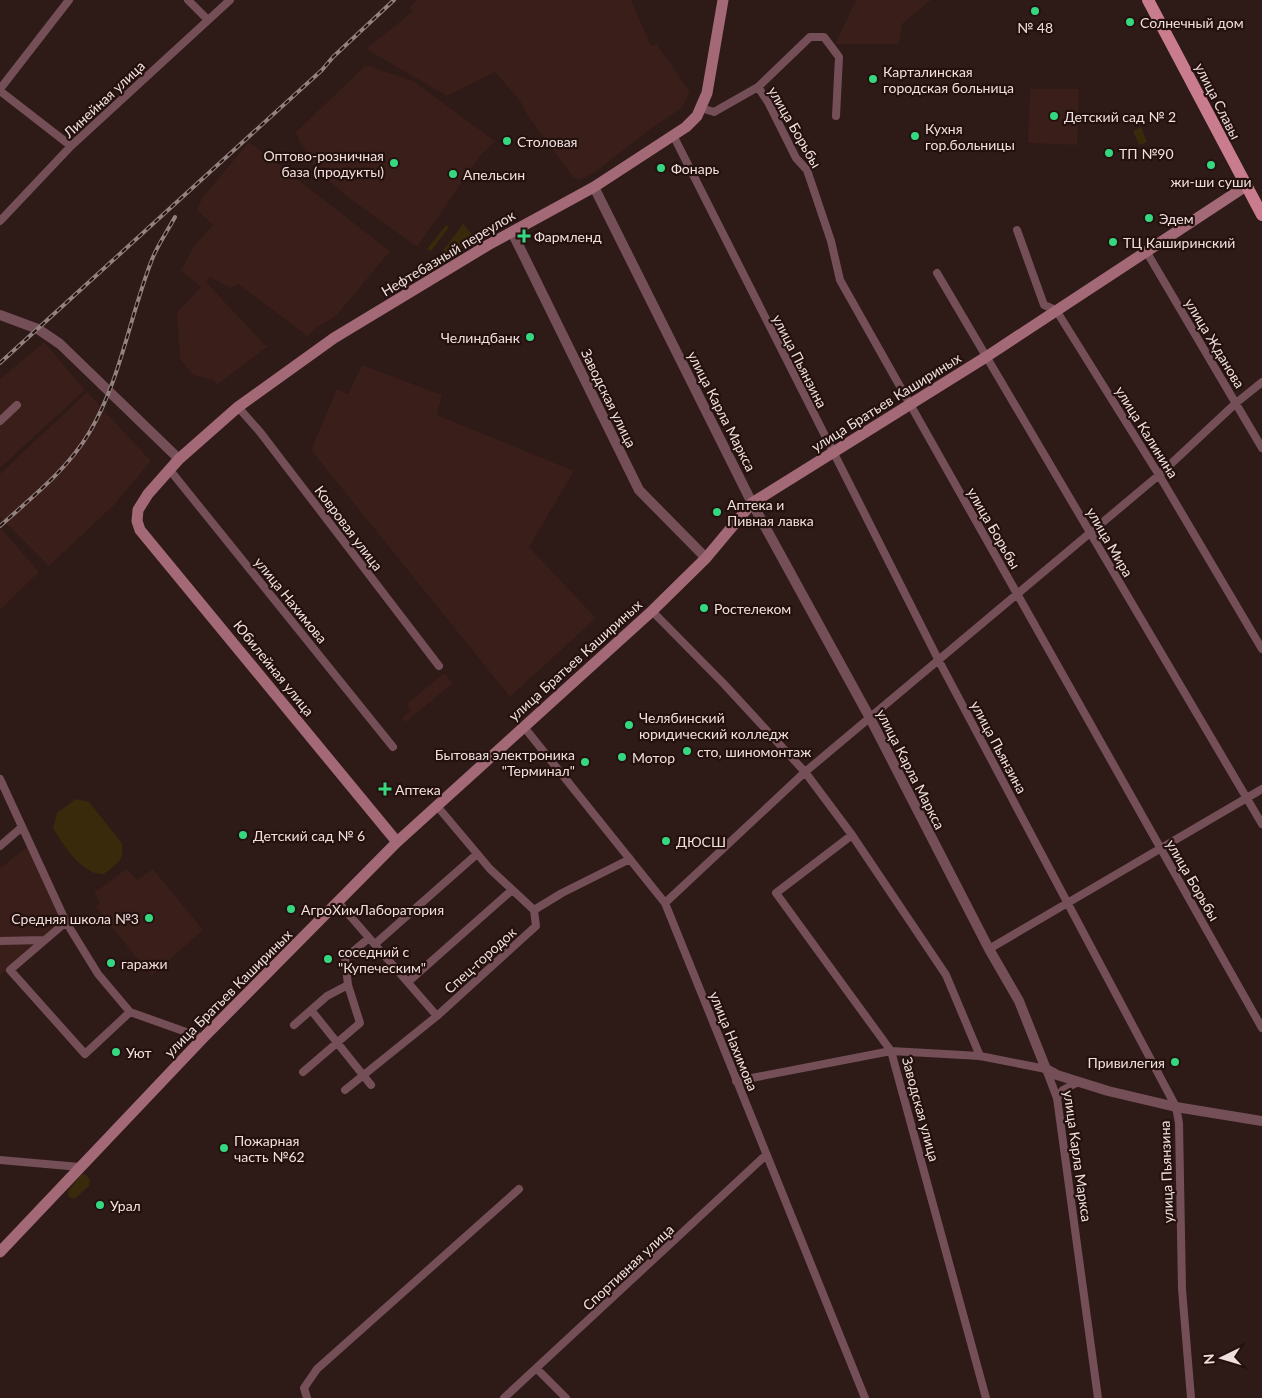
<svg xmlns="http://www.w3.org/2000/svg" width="1262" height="1398" font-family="Lato,sans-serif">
<rect width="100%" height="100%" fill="#2e1a17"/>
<path fill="#391e19" d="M418,0H631L651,46L660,43L658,46L690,92L682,108L656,125L594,173L579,180L573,177L528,116L520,101L495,72L447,96L366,49L413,11L410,6Z
M856,0H931L902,24L899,44H835Z
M366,65L413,81L495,141L481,155L417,247L349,198L317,171L295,133Z
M1030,89H1079L1077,145L1028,143Z
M249,142L390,251L337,315L316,328L306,338L305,334L238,284L230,288L210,277L206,282L267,347L217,385L213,380L193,375L180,359L177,312L201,287L181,270L194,246L213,225L197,210L202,198Z
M44,342L85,390L0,468V379Z
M362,365L442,395L437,415L574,471L529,547L596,618L510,697L311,450L337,389L348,394Z
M87,392L151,461L114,505L49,566L0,517V474Z
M0,527L39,572L0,610Z
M444,673L453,683L406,722L402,718L411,710L407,704Z
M27,847L62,921L0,975V868Z
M126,869L137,880L153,869L203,930L151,976L96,907L100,902L94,893Z"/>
<path fill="#3a2a0c" d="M1141,127L1147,142L1139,145L1133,131Z
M463,224L476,239L445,257L442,252Z
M446,225L449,227L431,251L427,249Z
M76,799L89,802L121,842C127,859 116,864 104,874C83,876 63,845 53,828L57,813Z
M85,1174L90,1180L89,1186L74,1199L69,1197L68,1191L81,1175Z"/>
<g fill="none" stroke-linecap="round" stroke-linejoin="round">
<path stroke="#754f57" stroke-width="8" d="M188,0L208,20
M758,87L810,37H824L839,57L836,116
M0,89L69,0
M0,91L71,146
M701,108L714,112L758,87L768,102L796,158L807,170L831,241L840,280L1262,1028
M674,137L939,661L1176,1107L1179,1123L1182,1289L1191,1398
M0,221L71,146L230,0
M1017,230L1044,305L1056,310L1159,475L1262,649
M1146,251L1262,448
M937,273L1262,824
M238,407L260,432L439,666
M0,421L17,405
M169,469L393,747
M652,611L724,684L805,772L852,835L946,975L980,1056
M524,727L665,903L865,1398
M0,779L66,922L98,974L130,1012L203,1038
M437,806L490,869L534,910
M852,835L776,893L891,1051L986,1398
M0,846L22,827
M338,902L437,1016
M665,903L805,772L1159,475L1236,403L1262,382
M66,922L10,970L85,1054L130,1012
M0,941L44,940
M375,944L477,854
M989,949L1262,789
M408,982L512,890
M311,1010L371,1085
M294,1025L327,996L348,985
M303,1072L360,1023L348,985L345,958L369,938
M736,1081L891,1051L980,1056L1046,1069L1057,1098L1098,1398
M345,1090L437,1016L536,926L534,910L562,893L630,859
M1057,1098L1063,1090L1078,1082
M0,1160L80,1167
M537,1369L566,1398
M307,1398L304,1388L317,1369L519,1189
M504,1398L766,1155"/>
<path stroke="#754f57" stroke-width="10" d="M594,187L752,503L870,718L989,949L1019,1001L1046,1069L1057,1075L1108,1091L1176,1107L1262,1121
M512,232L639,490L706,558
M0,315L38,329L60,344L179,459"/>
<path stroke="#a46976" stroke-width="11" d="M397,842L140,530L137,521L138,510L148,494L179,459L238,407L334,338L488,245L594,187L686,127L697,116L707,93L723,0
M0,1252L203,1038L397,842L652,611L706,558L752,503L986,357L1246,186"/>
<path stroke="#c97c8e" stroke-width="12" d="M1148,0L1262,215"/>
<g stroke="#93817f" stroke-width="4">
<path id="rail" d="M0,363L322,70L333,57L394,0
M0,526C32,497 67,470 89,433C121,380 130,314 153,257C159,243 168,230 175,217"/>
</g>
<use href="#rail" stroke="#24110e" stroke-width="2" stroke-dasharray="5.5" stroke-linecap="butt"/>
</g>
<g fill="#35d881" stroke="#24110e" stroke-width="2">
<circle cx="1035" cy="11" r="5"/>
<circle cx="1130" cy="22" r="5"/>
<circle cx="873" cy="79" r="5"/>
<circle cx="1054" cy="116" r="5"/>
<circle cx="915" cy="136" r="5"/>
<circle cx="507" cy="141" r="5"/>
<circle cx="1109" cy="153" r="5"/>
<circle cx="394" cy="163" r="5"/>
<circle cx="1211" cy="165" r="5"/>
<circle cx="661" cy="168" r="5"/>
<circle cx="453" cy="174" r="5"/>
<circle cx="1149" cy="218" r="5"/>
<path d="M521.5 228.5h5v5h5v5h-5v5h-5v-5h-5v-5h5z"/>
<circle cx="1113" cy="242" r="5"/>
<circle cx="530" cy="337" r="5"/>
<circle cx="717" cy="512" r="5"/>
<circle cx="704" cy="608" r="5"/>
<circle cx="629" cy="725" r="5"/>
<circle cx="687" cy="751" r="5"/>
<circle cx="622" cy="757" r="5"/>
<circle cx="585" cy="762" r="5"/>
<path d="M382.5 781.5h5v5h5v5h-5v5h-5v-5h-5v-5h5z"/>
<circle cx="243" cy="835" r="5"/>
<circle cx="666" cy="841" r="5"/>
<circle cx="291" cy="909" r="5"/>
<circle cx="149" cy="918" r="5"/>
<circle cx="328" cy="959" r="5"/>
<circle cx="111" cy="963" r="5"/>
<circle cx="116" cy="1052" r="5"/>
<circle cx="1175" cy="1062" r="5"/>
<circle cx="224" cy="1148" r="5"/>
<circle cx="100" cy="1205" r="5"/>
</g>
<g text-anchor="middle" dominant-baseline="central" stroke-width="4.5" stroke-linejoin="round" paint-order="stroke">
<g font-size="14" fill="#efe0de" stroke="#24110e" text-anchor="start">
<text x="1140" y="22">Солнечный дом</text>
<text x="1035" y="27" text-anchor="middle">№ 48</text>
<text x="883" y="71">Карталинская<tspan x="883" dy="16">городская больница</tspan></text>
<text x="1064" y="116">Детский сад № 2</text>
<text x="925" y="128">Кухня<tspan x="925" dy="16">гор.больницы</tspan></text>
<text x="517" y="141">Столовая</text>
<text x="1119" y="153">ТП №90</text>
<text x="384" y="155" text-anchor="end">Оптово-розничная<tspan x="384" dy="16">база (продукты)</tspan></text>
<text x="671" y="168">Фонарь</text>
<text x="463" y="174">Апельсин</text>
<text x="1211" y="181" text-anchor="middle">жи-ши суши</text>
<text x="1159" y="218">Эдем</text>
<text x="534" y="236">Фармленд</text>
<text x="1123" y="242">ТЦ Каширинский</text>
<text x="520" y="337" text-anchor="end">Челиндбанк</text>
<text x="727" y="504">Аптека и<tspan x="727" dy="16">Пивная лавка</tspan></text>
<text x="714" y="608">Ростелеком</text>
<text x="639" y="717">Челябинский<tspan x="639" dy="16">юридический колледж</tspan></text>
<text x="697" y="751">сто, шиномонтаж</text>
<text x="575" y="754" text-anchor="end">Бытовая электроника<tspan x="575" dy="16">"Терминал"</tspan></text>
<text x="632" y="757">Мотор</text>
<text x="395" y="789">Аптека</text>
<text x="253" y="835">Детский сад № 6</text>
<text x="676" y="841">ДЮСШ</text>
<text x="301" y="909">АгроХимЛаборатория</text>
<text x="139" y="918" text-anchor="end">Средняя школа №3</text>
<text x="338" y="951">соседний с<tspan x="338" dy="16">"Купеческим"</tspan></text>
<text x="121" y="963">гаражи</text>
<text x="126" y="1052">Уют</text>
<text x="1165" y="1062" text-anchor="end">Привилегия</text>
<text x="234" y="1140">Пожарная<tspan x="234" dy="16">часть №62</tspan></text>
<text x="110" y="1205">Урал</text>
</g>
<g font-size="14" fill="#efe0de" stroke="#24110e">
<text transform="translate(104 99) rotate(-43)">Линейная улица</text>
<text transform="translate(1218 101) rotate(63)">улица Славы</text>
<text transform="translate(795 127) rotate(60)">улица Борьбы</text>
<text transform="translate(448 253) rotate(-31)">Нефтебазный переулок</text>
<text transform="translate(1215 343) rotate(59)">улица Жданова</text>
<text transform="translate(800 361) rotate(63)">улица Пьянзина</text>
<text transform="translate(609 398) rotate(64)">Заводская улица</text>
<text transform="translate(886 402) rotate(-32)">улица Братьев Кашириных</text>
<text transform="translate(722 411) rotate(63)">улица Карла Маркса</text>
<text transform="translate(1147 432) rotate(58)">улица Калинина</text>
<text transform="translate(349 528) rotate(53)">Ковровая улица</text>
<text transform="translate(994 528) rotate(60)">улица Борьбы</text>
<text transform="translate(1110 542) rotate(60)">улица Мира</text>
<text transform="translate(291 600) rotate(51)">улица Нахимова</text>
<text transform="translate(575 660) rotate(-42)">улица Братьев Кашириных</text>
<text transform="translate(274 668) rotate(51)">Юбилейная улица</text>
<text transform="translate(999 747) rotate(62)">улица Пьянзина</text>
<text transform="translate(911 769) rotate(63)">улица Карла Маркса</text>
<text transform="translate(1193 880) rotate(60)">улица Борьбы</text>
<text transform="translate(480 960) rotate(-42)">Спец-городок</text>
<text transform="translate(228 993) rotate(-45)">улица Братьев Кашириных</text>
<text transform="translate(734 1041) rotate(68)">улица Нахимова</text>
<text transform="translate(921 1109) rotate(75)">Заводская улица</text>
<text transform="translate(1078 1156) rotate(82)">улица Карла Маркса</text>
<text transform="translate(1166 1172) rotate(-92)">улица Пьянзина</text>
<text transform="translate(628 1267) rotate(-43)">Спортивная улица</text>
</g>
</g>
<g transform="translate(1222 1358) rotate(265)" stroke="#24110e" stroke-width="4" paint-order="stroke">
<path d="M0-4L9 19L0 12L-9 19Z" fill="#efe0de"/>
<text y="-8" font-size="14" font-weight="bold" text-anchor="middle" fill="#efe0de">N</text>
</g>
</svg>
